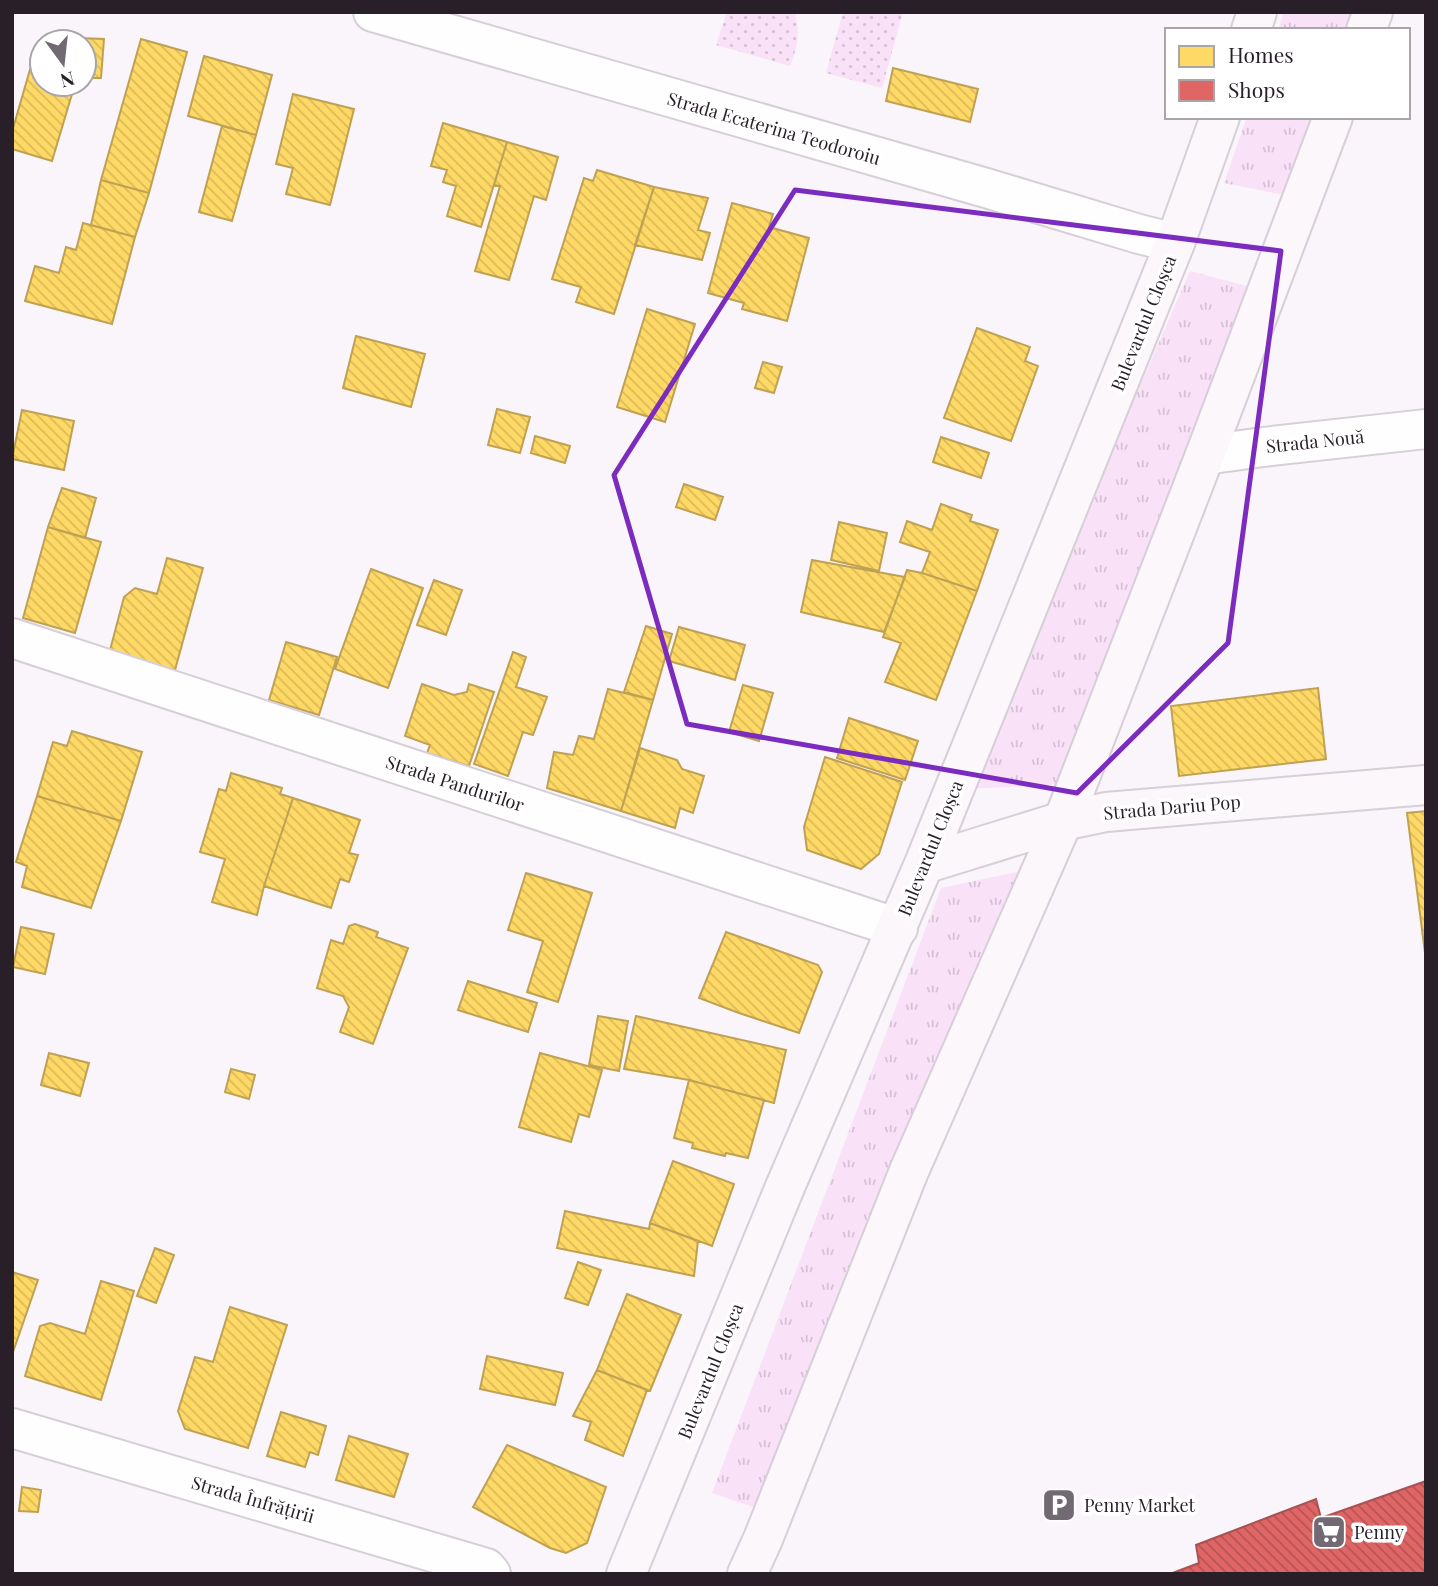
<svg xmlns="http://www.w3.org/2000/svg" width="1438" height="1586" font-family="'Playfair Display',serif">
<defs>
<pattern id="grass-dots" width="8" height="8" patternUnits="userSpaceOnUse" patternTransform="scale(1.75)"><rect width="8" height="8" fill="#f9e1f8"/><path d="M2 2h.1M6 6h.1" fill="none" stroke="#d5c1d5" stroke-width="1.8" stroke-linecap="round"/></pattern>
<pattern id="park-tufts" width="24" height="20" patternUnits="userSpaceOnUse" patternTransform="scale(1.75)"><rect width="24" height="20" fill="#f9e1f8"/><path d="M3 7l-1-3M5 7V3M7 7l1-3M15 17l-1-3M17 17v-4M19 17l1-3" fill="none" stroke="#d5c1d5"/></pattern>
<pattern id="homes-back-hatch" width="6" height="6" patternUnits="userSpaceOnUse" patternTransform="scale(1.75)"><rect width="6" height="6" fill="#ffd966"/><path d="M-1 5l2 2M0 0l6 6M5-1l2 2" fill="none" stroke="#dbba58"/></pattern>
<pattern id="shops-back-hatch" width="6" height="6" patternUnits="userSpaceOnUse" patternTransform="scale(1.75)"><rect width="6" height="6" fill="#e06666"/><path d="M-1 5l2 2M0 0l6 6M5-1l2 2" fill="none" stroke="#b65354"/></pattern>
</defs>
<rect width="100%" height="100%" fill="#faf5fa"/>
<path fill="url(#grass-dots)" d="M727,12H795C800,34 798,46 790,66L716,45Z
M843,12H903L882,88L826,73Z"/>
<path fill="url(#park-tufts)" d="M1284,12H1353L1347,30H1278Z
M1247,117H1317L1290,196L1224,183Z
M1190,271L1258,289L1067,784L964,789Z
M1031,869L765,1511L712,1493L941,888Z"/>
<path fill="url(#homes-back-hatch)" stroke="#bfa153" stroke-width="2" d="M53,37L104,39L101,78H84V42H48Z
M141,39L187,52L149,193L101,180Z
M42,47V84H75L52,161L12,149V132L35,52Z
M204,56L272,75L256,135L188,116Z
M893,68L978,89L970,122L886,101Z
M293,94L354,109L330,205L286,194L293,168L276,164Z
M443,123L507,142L481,227L447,216L456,186L443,182L447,170L431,166Z
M222,126L256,135L232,221L199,212Z
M507,142L558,157L546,200L534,196L509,280L475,271L500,186L494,185Z
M597,170L654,187L614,314L576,302L581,287L552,279L584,178L593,181Z
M101,180L149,193L135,237L91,225Z
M654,187L708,198L698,230L710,233L702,260L635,245Z
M732,203L773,214L769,227L809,238L787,321L742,309L744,303L708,293Z
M83,223L135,237L112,324L25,301L35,266L59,273L66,247L76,250Z
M647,309L695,324L665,422L617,407Z
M977,328L1030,347L1025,361L1038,366L1011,441L944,418Z
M356,336L425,354L411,407L343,388Z
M763,362L782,367L774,393L755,388Z
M497,409L530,417L520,453L488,445Z
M22,410L74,421L64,470L12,459Z
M535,436L570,446L565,463L531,453Z
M941,437L989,453L981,478L933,462Z
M684,484L723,497L715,520L676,507Z
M62,488L96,498L85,538L48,527Z
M941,504L972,515L970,521L998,530L977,591L922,573L930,552L900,542L907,521L932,530Z
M839,522L887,533L879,571L831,560Z
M48,527L101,542L75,633L23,618Z
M167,558L203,568L175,670L159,666L158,669L109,654L124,597L135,588L157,594Z
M812,560L905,577L884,632L801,612Z
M371,569L423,588L388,688L335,669Z
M907,570L922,573L977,591L936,700L885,682L901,643L883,637Z
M434,580L462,590L446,635L417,625Z
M646,626L672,634L653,700L624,692Z
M679,627L745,645L735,680L669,661Z
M286,642L337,657L319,715L269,700Z
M513,652L526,657L516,687L547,697L533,735L523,732L508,776L474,764Z
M422,684L454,695L467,692L469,684L494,692L469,766L427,753L430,745L405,736Z
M743,685L773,693L759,741L729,732Z
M1318,688L1326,759L1179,776L1171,706Z
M608,689L653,700L621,811L547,788L554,752L573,755L579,736L594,739Z
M849,718L918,741L905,780L837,758Z
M72,731L142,752L121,821L37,796L53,742L67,746Z
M640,748L677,760L682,769L704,776L693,813L680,808L675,828L621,811Z
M825,757L902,782L879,854L861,869L807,850L804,827Z
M231,773L282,788L280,794L293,798L264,886L257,915L212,902L225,859L200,852L219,789L226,791Z
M37,796L121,821L91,908L22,887L27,866L16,862Z
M293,798L360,820L349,853L358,855L349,882L340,879L331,908L264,886Z
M1426,811V953H1425L1407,813Z
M526,873L592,893L558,1002L527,992L543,941L508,930Z
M355,924L378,932L376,937L408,948L373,1044L340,1032L349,1007L343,996L317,988L331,940L343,944L349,926Z
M21,927L54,934L45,974L13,967Z
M726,932L818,965L822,972L799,1033L739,1013L699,998Z
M468,981L537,1003L528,1032L458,1010Z
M598,1016L628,1021L619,1071L589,1065Z
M636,1016L786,1050L774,1103L689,1080L624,1069Z
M49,1053L89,1063L80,1096L41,1085Z
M540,1053L602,1070L589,1117L579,1114L571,1142L519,1127Z
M231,1069L255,1075L249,1099L225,1092Z
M689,1080L764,1100L748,1158L726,1153L725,1156L692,1148L693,1143L674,1138Z
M673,1161L734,1184L712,1246L650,1223Z
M565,1211L649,1229L650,1223L698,1241L694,1276L557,1248Z
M155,1248L174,1255L156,1303L137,1296Z
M578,1262L601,1270L588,1305L565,1298Z
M12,1272L38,1280L12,1355Z
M101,1281L134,1291L101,1400L25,1376L40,1326L50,1323L85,1334Z
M627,1294L681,1315L650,1391L597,1370Z
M230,1307L287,1325L248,1448L185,1429L178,1411L195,1357L213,1362Z
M487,1356L563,1373L555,1405L480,1389Z
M597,1370L647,1390L623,1456L585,1440L591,1422L573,1416Z
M281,1412L326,1426L318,1455L310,1452L305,1467L267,1456Z
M349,1436L408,1454L394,1497L336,1480Z
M507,1445L606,1487L587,1543L566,1553L550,1548L473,1507Z
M22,1487L41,1490L38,1512L19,1511Z"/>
<path fill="url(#shops-back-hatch)" stroke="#a95153" stroke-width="2" d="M1426,1481V1574H1170L1199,1563L1196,1545L1316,1499L1321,1518Z"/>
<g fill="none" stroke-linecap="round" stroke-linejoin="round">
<g stroke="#d7cfd7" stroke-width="42">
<path id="street" d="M373,12L986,188L1139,234L1175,243
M1205,455L1263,447L1426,429
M12,638L898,928
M12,1428L486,1568L491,1574"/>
</g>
<g stroke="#d7cfd7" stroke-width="42">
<path id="secondary" d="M1251,30L1257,12
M1366,30L1373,12
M924,864L1063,821L1106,812L1426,785
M626,1574L785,1187L924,864L1175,243L1220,117
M747,1574L763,1539L909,1171L1063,821L1205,455L1333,117"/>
</g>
<use href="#street" stroke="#fefefe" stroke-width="38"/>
<use href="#secondary" stroke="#fbf7fb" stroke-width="38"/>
</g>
<path fill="none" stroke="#7b2cbf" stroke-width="5" stroke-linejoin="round" d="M795,190L1281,251L1228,643L1077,793L687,724L614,475Z"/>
<defs>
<g id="parking-square" transform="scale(1.75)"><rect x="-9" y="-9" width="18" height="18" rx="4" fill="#726a72" stroke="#fff"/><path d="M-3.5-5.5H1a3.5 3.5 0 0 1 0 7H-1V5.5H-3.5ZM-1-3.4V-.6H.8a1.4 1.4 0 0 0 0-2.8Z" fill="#fff"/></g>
<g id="supermarket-square" transform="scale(1.75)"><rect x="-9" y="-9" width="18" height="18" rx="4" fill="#726a72" stroke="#fff"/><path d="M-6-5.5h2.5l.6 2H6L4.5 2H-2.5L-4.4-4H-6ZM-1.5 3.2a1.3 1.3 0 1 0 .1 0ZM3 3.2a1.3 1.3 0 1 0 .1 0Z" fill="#fff"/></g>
</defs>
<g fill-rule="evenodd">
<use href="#parking-square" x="1059" y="1505"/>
<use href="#supermarket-square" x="1329" y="1532"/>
</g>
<g text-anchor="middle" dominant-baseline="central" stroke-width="7" stroke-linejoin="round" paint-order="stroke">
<g font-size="18" fill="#291f28" stroke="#fff">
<text transform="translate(774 128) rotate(16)">Strada Ecaterina Teodoroiu</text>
<text transform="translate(1143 323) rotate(-68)">Bulevardul Cloșca</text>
<text transform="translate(1315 441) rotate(-6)">Strada Nouă</text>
<text transform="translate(455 783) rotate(18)">Strada Pandurilor</text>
<text transform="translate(1172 807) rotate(-5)">Strada Dariu Pop</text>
<text transform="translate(930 848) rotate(-68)">Bulevardul Cloșca</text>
<text transform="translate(710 1371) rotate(-68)">Bulevardul Cloșca</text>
<text transform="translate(253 1499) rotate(16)">Strada Înfrățirii</text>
</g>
<g font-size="18" fill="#291f28" stroke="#fff" text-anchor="start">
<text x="1084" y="1505">Penny Market</text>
<text x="1354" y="1532">Penny</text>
</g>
</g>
<rect width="1438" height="1586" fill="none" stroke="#291f28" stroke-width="28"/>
<rect x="1165" y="28" width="245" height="91" fill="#ffffff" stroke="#a9a5a9" stroke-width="2"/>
<rect x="1179" y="46" width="35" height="21" fill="#ffd966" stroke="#a9a5a9" stroke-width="2"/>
<text x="1228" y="63" font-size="21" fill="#291f28">Homes</text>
<rect x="1179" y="80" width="35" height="21" fill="#e06666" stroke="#a9a5a9" stroke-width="2"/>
<text x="1228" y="98" font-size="21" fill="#291f28">Shops</text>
<g transform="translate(63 63) rotate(165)"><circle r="33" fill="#ffffff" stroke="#a9a5a9" stroke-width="2"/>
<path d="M0-5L12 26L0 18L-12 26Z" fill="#726a72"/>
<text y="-10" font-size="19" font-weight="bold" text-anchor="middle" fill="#291f28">N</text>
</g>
</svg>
